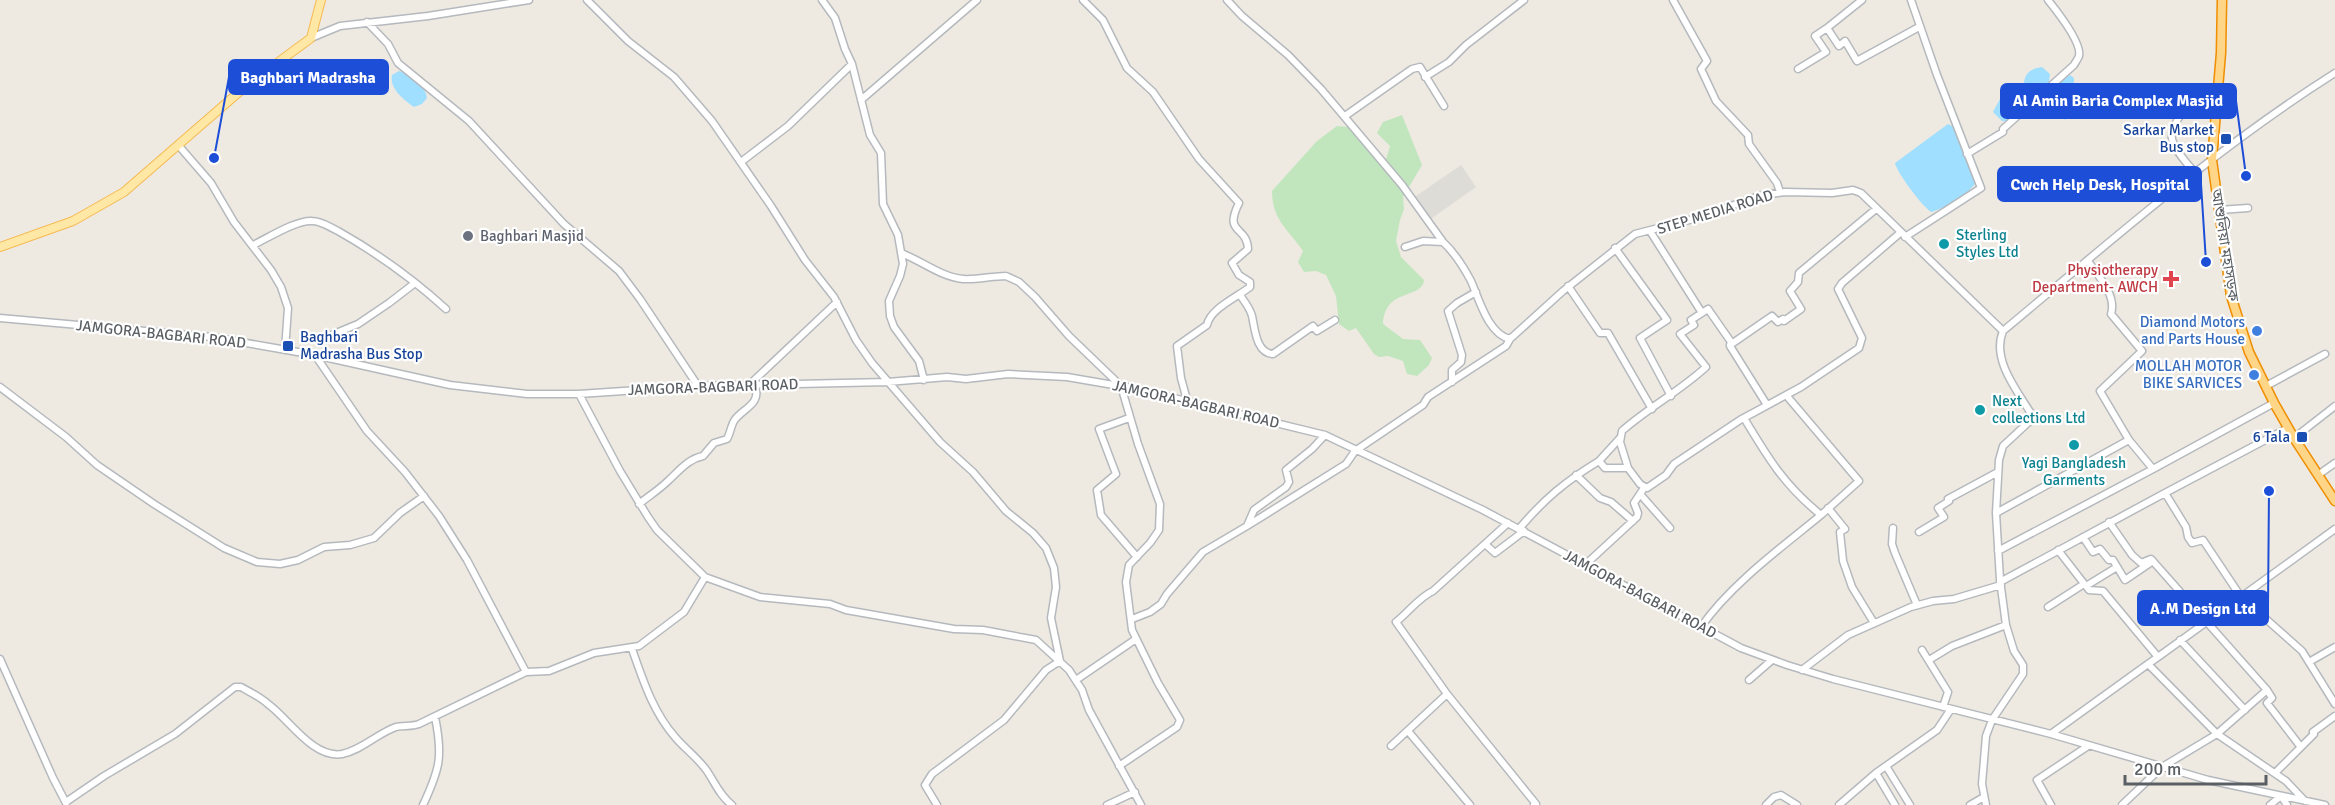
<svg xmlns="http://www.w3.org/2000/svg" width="2335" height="805" font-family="Signika,'Noto Sans Bengali',sans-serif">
<rect width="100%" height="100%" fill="#eeeae2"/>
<path fill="#dedcd6" d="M1461,165L1476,187L1425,223L1409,201Z"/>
<path fill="#c1e6bd" d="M1402,115L1422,165L1403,197L1404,209L1400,220L1396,241L1401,257L1424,280C1422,300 1385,287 1383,324L1403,339L1420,340L1432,358L1429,365L1417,376L1407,374L1403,361L1388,356L1379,357L1374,354L1356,328L1349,331L1339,324L1336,296L1326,275L1316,271L1304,272L1298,262L1303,251C1288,229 1272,220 1272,191L1317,141L1337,126L1349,127L1383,169L1390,146L1377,133L1383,122Z"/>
<path fill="#a0dfff" d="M2042,67L2050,74L2049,82L2037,92H2031L2024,84C2024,73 2032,68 2042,67Z
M399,71C410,74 426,86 427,98L422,104L414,107C404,100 389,88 392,75Z
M2070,75L2074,78C2074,91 2073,110 2065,120L2045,97L2060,81Z
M2017,85L2026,98L2025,105L2006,121H2002L1993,112L2000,99L2014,86Z
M1948,124L1954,127L1976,182C1972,192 1942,210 1931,212C1922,206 1897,173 1895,163Z"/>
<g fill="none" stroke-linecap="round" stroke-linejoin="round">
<g stroke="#b5b9bd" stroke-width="9">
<path id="minor" d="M587,0L628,41L674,77L712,121L771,206L805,260L834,297L856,340L872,363L940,442L973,472L1006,511L1033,533L1046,548L1054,568L1056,587L1051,618L1060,661L1046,670L1004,720L932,774L925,785L937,805
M822,0L835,18L845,49L852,64L870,135L881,153L883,204L898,235L903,264L900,276L889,301L890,316L894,327L919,361L924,380
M1083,0L1103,20L1127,68L1153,92L1199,159L1239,203C1223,235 1247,225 1248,249L1232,263L1239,275L1250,282V287C1237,297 1210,309 1207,325L1177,346L1181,378L1187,400
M1227,0L1242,16L1288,55L1321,89L1402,185L1443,242
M1673,0L1707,61L1701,69L1716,101L1748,135L1749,144L1777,183L1780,192
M1862,0L1827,28L1839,46L1845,41L1857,61L1919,27
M367,22L388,44L398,63L469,121L564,224L619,271L640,299L698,386
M311,38L340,26L428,16L529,0
M1798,69L1826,52L1815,36L1827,28
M1425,77L1449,62L1466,45L1524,0
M861,100L977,0
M1345,116L1412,69L1420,67L1444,106
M179,146L211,183L234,222L271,270L281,287L288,308L285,350
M1967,154L2003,132V129L2074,65C2075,63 2079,57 2079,56C2082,43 2056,10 2048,0
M741,162L788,126L852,64
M2194,172C2187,163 2175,151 2172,139C2171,134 2173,130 2175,125C2183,105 2198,103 2217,98
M2219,210L2248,208
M1650,231L1702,313
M1905,237L1981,188L1937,75L1911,0
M253,245C268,238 296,220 312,221C322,221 329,227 338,231C377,253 413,279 446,309
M1405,247L1423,241L1443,242C1455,253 1463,266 1471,281C1479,299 1488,334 1510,339
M1615,248L1667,320L1640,338L1671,396
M901,253C922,261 941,277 963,279C977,280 992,276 1006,276L1019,282L1035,297L1069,336L1121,386L1138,444L1160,504L1159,530L1150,543L1129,565L1126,582L1132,630L1158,683L1180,720L1177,727L1119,766
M2088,261C2098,276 2117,295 2111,314L2142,351L2100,391L2129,440
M1568,286L1600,333H1608L1652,409
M1240,295C1244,301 1250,308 1252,316C1255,329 1256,353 1273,354L1313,326L1317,331L1335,320
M0,318L212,337L315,355L450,385L527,394H579L698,386L888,382L947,377L966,379L1008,374L1067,377L1137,389L1325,435L1483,510L1741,648L1787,665L1833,679L2051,734L2208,780L2325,805
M2003,331C1991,360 2018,392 2032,415L2031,420L2003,446L1999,460L1996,513L2127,441L2129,440L2153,469L2274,403
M329,336L358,324L389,303L415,283
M1730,345L1772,316L1778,322L1783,319L1784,321L1801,309L1790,291L1798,282L1799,273L1876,209
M315,355L367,431L405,472L439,516L467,560L526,672
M1452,382V370L1461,362L1462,355L1448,311L1457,303L1476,292
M748,386L837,302
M2266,386L2325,354
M0,387L66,437L97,465L154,504L224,548L257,562L280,564L298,560L324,547L350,545L374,538L400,513L424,496
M579,394L620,471L648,517L657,530L705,577L760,597L830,604L846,610L954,629L983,630L1036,640L1069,670L1082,690L1089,710L1141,805
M1786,395L1859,481L1821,515
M1129,418L1099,429L1116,474L1097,490L1101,515L1137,557
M2288,428L2165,493L2186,527L2188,537L2192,543L2203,540L2241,597L2302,651L2335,704
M2294,438L2335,406
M1599,461L1620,438
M1628,468L1620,442L1622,431C1648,408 1680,391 1706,367L1680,334L1694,325L1691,320L1708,309L1731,342L1730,346L1767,405
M1576,475L1600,498L1611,502L1633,521
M2318,475L2335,463
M1640,494L1670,528
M639,504C649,496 660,489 669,480C680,470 688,459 703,456L714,443L727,439C730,434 731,426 734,421C741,409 762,405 755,386
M1828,508L1845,529L1840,532L1843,561L1852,587L1874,623
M2109,522L2132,555L2141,563L2151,559L2267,690L2217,734L2162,767L2122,805
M1247,526L1346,464L1355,451L1423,405L1428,397L1506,346L1510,339L1563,291L1635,234L1697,218L1762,195L1785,192L1832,193L1853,190L1861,193L2003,331C2111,241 2216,148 2335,73
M1893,528L1892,544L1895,553L1917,605
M1519,529C1544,499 1566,481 1599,461L1605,468H1628L1640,484L1647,488L1666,475L1674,464L1740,420L1801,387L1859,348L1862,338L1838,289L1842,283L1900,233
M1919,532L1944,517L1938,508L1949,501L1948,499L1998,472
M2083,537L2093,552L2100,549L2109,560H2113L2125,580L2153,561
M1485,544L1495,553L1524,531
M2058,550L2089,590L2103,591L2158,657L2148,664L2217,734L2286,781L2305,801
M1998,551L2153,469
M1586,564L1637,517L1638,513L1634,503L1644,488
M2000,582L2165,493
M2086,586L2117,567
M2048,607L2084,584
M1132,619L1150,612L1161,604L1167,594L1203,552L1247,526L1254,510L1286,487L1289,482L1286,470L1312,449L1325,435
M1701,627C1730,585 1782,547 1821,515C1784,485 1768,458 1744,418
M2180,640L2245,710
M632,649C643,680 653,712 675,737C685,749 698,758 707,771C715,783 720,796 732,805
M1922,650L1948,692L1943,707
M2158,657L2335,529
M0,659L53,778L66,803
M1929,660L1952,646L2006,625
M2309,662L2335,647
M1802,670L1848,635L1911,607L1933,601L1954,599L2001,585
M1076,680L1136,639
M1749,680L1772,660
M2267,690L2272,698L2267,703L2300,746
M1447,694L1536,804L1534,805
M1408,731L1470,805
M2051,734L2148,664
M1391,746L1447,694L1396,622C1409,612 1418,598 1433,591L1508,523
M1886,766L1910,805
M1876,773L1895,805
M2275,773L2314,734L2313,732L2335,716
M66,802L104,776L175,734L235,687H241C250,692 260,697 268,704C289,719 313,759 342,754C362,750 378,733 396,727C403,725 411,727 419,724L526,672L549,671L594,653L639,646L684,612L705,577
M423,805C440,769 443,756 435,717
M1107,805L1135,792
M1766,805L1774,797L1781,795L1797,805
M1839,805L1876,773L1937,730L1951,709
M1970,805L1984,797
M1986,805L1982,784L1986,736L1992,720L2023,674V665L2014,651L2006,625L2000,580L1996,513
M2051,805L2037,780L2088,746
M2270,805L2281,796L2287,805"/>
</g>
<g stroke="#f6b952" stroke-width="10">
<path id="major" d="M0,247L73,221L124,192L246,86L311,38L321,0"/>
</g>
<g stroke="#ef8e00" stroke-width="11">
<path id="highway" d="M2222,0L2221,53L2212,160L2231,296L2249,352L2274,403L2294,438L2335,501"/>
</g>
<use href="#minor" stroke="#fff" stroke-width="6"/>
<use href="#major" stroke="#ffe8a5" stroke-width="8"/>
<use href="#highway" stroke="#ffd587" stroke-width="8"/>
</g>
<g fill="#1a4fb4" stroke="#fff" stroke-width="2">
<rect x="2220" y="133" width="12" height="12" rx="3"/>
<rect x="282" y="340" width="12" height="12" rx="3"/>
<rect x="2296" y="431" width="12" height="12" rx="3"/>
</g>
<circle fill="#6b7280" stroke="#fff" stroke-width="2" cx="468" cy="236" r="6"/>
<g fill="#0f9aa8" stroke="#fff" stroke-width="2">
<circle cx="1944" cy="244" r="6"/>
<circle cx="1980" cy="410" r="6"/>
<circle cx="2074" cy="445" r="6"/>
</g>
<path fill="#e0444e" stroke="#fff" stroke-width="2" d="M2168 270h6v6h6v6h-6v6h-6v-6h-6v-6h6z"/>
<g fill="#3f7fe0" stroke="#fff" stroke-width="2">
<circle cx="2257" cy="331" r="6"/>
<circle cx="2254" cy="375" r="6"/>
</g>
<g text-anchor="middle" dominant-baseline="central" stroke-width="4.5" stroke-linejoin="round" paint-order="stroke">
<g font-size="15" fill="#164399" stroke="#fff" text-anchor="end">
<text x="2214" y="130">Sarkar Market<tspan x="2214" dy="17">Bus stop</tspan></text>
<text x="300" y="337" text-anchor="start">Baghbari<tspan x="300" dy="17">Madrasha Bus Stop</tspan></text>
<text x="2290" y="437">6 Tala</text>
</g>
<g font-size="15" fill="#5a5f63" stroke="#fff">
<text transform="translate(1715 212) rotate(-17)">STEP MEDIA ROAD</text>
<text transform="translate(2225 245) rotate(81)">আশুলিয়া মহাসড়ক</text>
<text transform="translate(161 334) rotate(6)">JAMGORA-BAGBARI ROAD</text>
<text transform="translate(713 387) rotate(-2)">JAMGORA-BAGBARI ROAD</text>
<text transform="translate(1196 404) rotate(13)">JAMGORA-BAGBARI ROAD</text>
<text transform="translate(1640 594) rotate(28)">JAMGORA-BAGBARI ROAD</text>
</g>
<g font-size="15" fill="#0d838f" stroke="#fff" text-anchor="start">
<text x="1956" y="235">Sterling<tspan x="1956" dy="17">Styles Ltd</tspan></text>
<text x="1992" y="401">Next<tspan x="1992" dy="17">collections Ltd</tspan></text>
<text x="2074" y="463" text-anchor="middle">Yagi Bangladesh<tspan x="2074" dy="17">Garments</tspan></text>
</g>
<g font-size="15" fill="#5b616d" stroke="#fff" text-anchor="start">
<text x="480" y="236">Baghbari Masjid</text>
</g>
<g font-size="15" fill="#be3a42" stroke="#fff" text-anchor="end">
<text x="2158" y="270">Physiotherapy<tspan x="2158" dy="17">Department- AWCH</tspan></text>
</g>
<g font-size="15" fill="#366cbe" stroke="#fff" text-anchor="end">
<text x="2245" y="322">Diamond Motors<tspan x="2245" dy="17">and Parts House</tspan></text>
<text x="2242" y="366">MOLLAH MOTOR<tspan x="2242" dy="17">BIKE SARVICES</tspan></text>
</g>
</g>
<path fill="none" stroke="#1d4ed8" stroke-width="2" d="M214 158L229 77M2246 176L2236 101M2206 262L2201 184M2269 491L2268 608"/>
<g fill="#1d4ed8" stroke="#fff" stroke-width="2">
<circle cx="214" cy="158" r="6"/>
<circle cx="2246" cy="176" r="6"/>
<circle cx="2206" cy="262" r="6"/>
<circle cx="2269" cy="491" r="6"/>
</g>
<g fill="#1d4ed8" stroke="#1d4ed8" stroke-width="2">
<rect x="229" y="60" width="159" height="34" rx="6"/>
<rect x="2001" y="84" width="235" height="34" rx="6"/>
<rect x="1998" y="167" width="203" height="34" rx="6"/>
<rect x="2138" y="591" width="130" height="34" rx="6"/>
</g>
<g font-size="16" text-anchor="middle" font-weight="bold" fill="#fff">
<text x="308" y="83">Baghbari Madrasha</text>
<text x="2118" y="106">Al Amin Baria Complex Masjid</text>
<text x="2100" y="190">Cwch Help Desk, Hospital</text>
<text x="2203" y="614">A.M Design Ltd</text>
</g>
<path d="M2125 775v9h141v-9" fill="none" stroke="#5a5f63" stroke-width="3"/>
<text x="2134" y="775" font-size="18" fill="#5a5f63" stroke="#ffffff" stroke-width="4.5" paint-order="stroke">200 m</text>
</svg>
